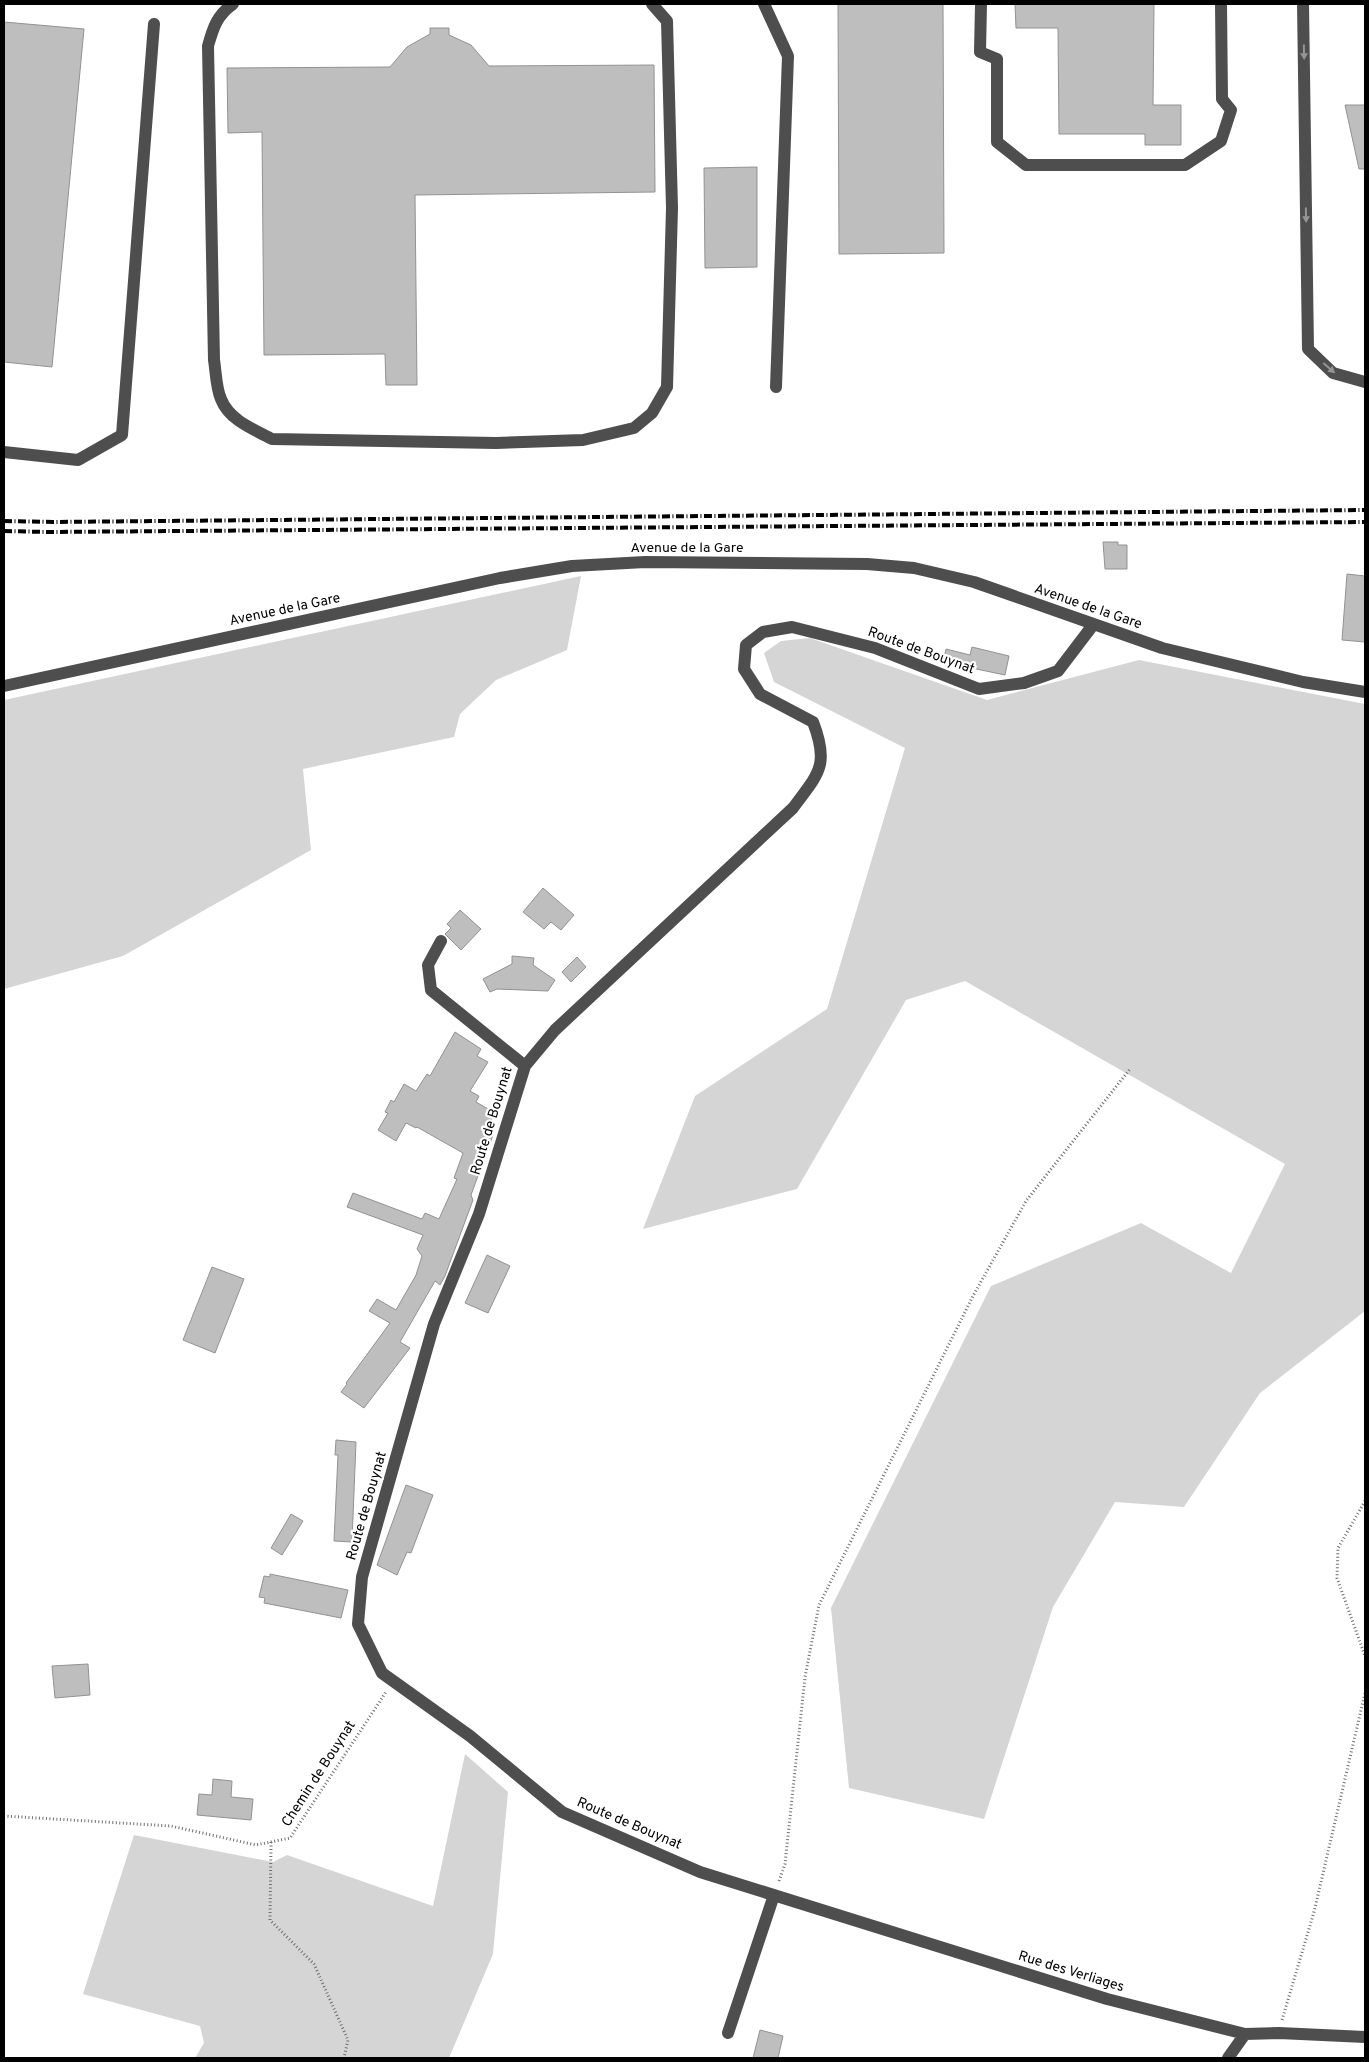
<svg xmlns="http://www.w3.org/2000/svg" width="1369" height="2062" font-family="Overpass,sans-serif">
<rect width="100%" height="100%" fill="#fff"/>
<path fill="#d5d5d5" d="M581,576L567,650L496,680L460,714L454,737L303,769L311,850L123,956L4,989V700Z
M810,638L987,700L1139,660L1365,704V1311L1260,1393L1184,1507L1115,1502L1053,1607L984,1819L849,1788L831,1608L991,1286L1141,1223L1231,1273L1285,1164L965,981L906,1000L797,1189L643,1229L695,1096L827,1009L905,748L774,682L764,653L781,641Z
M465,1754L508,1792L493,1954L449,2058H195L204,2043L200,2026L83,1994L134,1835L273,1862L287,1855L433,1906Z"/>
<path fill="#bebebe" stroke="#929292" d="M838,4H943L944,253L839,254Z
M1015,4H1154L1153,105H1181V145H1145V134H1059L1058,28H1016Z
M4,22L84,29L52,367L4,362Z
M430,28H449V35L471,45L489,66L654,65L655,192L415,195L417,385H386L385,354L264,355L262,132L228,133L227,68L390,67L407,47L430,34Z
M1345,105H1365V169H1359Z
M757,167V267L705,268L704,168Z
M1103,542H1118V545H1127V569H1105Z
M1347,574L1365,576V642L1342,640Z
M972,647L1009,656L1005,675L943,662L946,649L970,655Z
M543,888L574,915L561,930L551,922L544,929L523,912Z
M460,910L481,929L461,950L445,934L451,928L447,924Z
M512,956L534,958L533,965L555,980L548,991L497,989L490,992L483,979L512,964Z
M577,957L586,967L571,982L562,972Z
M455,1032L481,1049L477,1056L488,1062L470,1091L479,1096L476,1102L495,1113L485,1130L493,1135L471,1195L473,1200L445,1276L440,1285L435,1281L400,1342L410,1348L364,1408L341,1392L347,1384L346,1383L390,1323L369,1311L377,1299L396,1310L416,1275L422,1256L417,1249L423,1235L347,1207L353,1193L422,1219L425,1213L439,1219L457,1179L454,1178L463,1153L417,1127L416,1128L406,1123L396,1141L378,1130L388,1113L385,1112L391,1100L394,1102L404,1084L416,1091L427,1074L430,1076Z
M487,1255L510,1266L488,1313L465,1303Z
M212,1267L244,1279L215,1353L183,1340Z
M336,1440L356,1442L352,1542L334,1541L338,1455H335Z
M406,1485L433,1495L411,1553L407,1552L397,1575L377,1565Z
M291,1514L303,1521L282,1555L271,1548Z
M270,1574L348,1590L341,1618L264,1603L265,1598L259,1597L264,1576L270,1577Z
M88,1664L90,1695L55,1698L52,1666Z
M213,1779L232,1781L231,1797L253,1799L251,1820L197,1815L199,1794L212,1795Z
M760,2030L783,2036L778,2058H753Z"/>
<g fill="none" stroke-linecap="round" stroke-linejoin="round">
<path stroke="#707070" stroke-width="3" stroke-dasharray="1 2.5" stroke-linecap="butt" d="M1365,1501L1338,1548L1337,1578L1365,1656
M4,1816L171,1826L256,1845L290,1838L386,1692
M271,1842L270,1920L314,1964L348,2040L344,2058
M779,1881L785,1864L805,1677L819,1605L973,1296L1026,1201L1130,1069
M1282,2020L1314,1912L1365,1693"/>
<path stroke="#4e4e4e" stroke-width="12" d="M233,4C217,15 213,28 208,46L214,360C216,372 216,388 221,399C229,420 253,429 272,439L496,443L583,440L634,428L652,413L667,387L672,208L667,21L652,4
M764,4L788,56L776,387
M981,4L980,52L997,59V142L1026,165H1185L1221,141L1231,110L1222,99L1221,4
M1303,4L1308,349L1333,373L1365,382
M4,452L78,460L122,435L154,24
M1093,625L1058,671L1024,683L979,689L875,648L792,627L763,632L746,645L744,669L760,694L813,722C830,766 818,774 793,808L555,1030L525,1066L479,1214L434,1324L362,1577L358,1624L382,1673L470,1736L562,1812L700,1872L1107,1999L1245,2034L1279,2033L1365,2037
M4,686L500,578L572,566L645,562L867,564L914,568L974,582L1162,648L1303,682L1365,692
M441,941L428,965L431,990L525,1066
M728,2033L774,1895
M1228,2058L1245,2034"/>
<path stroke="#000" stroke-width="4" stroke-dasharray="8 2.5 1 2.5" stroke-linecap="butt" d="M4,521L53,522L1365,510
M4,531L48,532L1365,522"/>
</g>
<defs><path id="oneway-solid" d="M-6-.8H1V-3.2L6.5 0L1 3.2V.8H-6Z" transform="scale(1.25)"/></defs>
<g fill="#959595">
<use href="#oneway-solid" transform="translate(1304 52) rotate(89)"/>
<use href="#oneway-solid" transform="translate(1306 215) rotate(89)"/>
<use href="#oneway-solid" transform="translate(1329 368) rotate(41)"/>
</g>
<g text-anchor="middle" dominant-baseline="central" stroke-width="4.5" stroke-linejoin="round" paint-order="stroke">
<g font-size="14" fill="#000" stroke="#fff">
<text x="687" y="548">Avenue de la Gare</text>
<text transform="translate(1088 607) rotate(19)">Avenue de la Gare</text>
<text transform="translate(285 610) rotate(-12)">Avenue de la Gare</text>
<text transform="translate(921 651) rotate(20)">Route de Bouynat</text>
<text transform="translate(492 1121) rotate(-73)">Route de Bouynat</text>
<text transform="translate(367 1506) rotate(-74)">Route de Bouynat</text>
<text transform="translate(319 1774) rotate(-57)">Chemin de Bouynat</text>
<text transform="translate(629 1824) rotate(23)">Route de Bouynat</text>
<text transform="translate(1071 1972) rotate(17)">Rue des Verliages</text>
</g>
</g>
<rect width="1369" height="2062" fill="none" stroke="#000000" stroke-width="10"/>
</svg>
